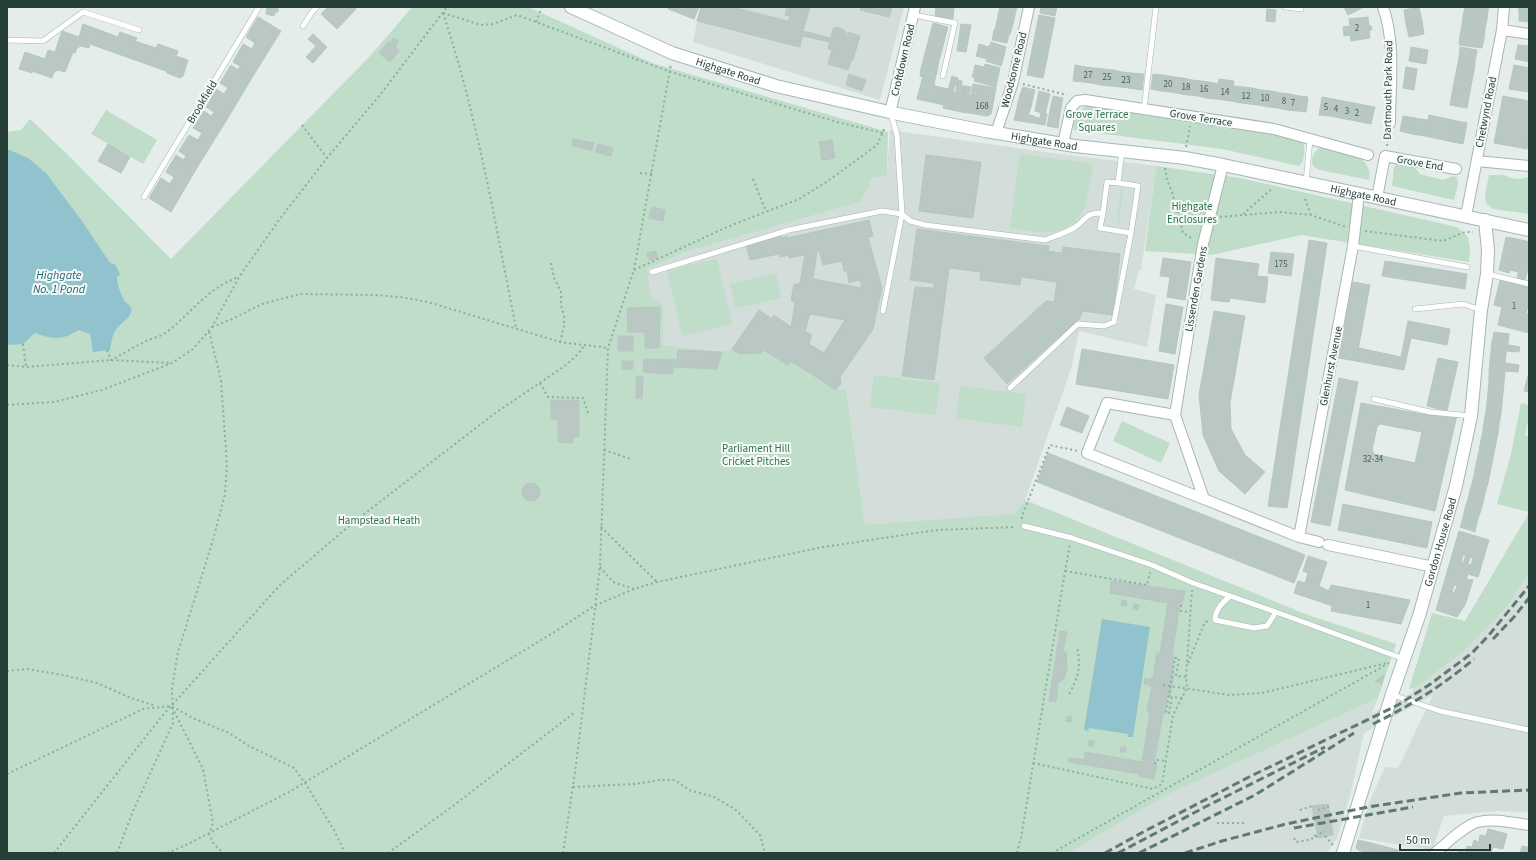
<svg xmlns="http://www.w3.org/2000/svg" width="1536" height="860" font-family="'Source Sans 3',sans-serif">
<rect width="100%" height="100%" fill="#e5edea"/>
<path fill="#d3ddd9" d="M700,7H904L880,100L693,42Z
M890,130L1052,153L1156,166L1141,270H1139L1134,289L1156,295L1147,347L1079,331L1071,369L1025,500L1014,514L920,523L865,525L846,389L836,390L791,361L788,365L764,350L761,353L739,354L732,349L722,352L663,345V305L651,296L647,269L685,252L860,202L867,191L871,178L887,174Z
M1529,573V812L1498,811L1444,816L1432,850L1359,838L1369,803L1385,767L1398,768L1433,695L1364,733L1350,796L1337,838L1327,853H1068L1169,794L1378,698L1372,713L1412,693L1429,638L1507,607Z"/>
<path fill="#bfddc8" d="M412,7H528L652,63L888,132L887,175L871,178L867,191L860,202L685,252L647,269L651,296L663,305V345L722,352L732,349L739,354L761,353L764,350L788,365L791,361L836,390L846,389L865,525L1014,514L1025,500L1308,615L1396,644L1378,698L1169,794L1068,853H7V132L21,130L30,119L65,152L171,259L372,54Z
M1088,105L1274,134L1302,141C1306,149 1305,160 1299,166L1222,149L1074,130L1073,127C1076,116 1077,110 1088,105Z
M106,110L157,140L143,164L91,134Z
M1324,146C1342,151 1374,155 1369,180L1320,170C1319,170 1314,167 1314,167C1308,159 1316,148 1324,146Z
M1020,154L1093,164L1085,207C1067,241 1040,232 1010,228Z
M1397,162L1414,166L1420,174L1443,180L1453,176L1457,177L1458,184L1454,200L1392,186L1394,167Z
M1156,166L1240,178L1457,227L1468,237L1470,249L1469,262L1301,235L1212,255L1145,251Z
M1489,175H1504L1511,178L1521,179L1529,177V214L1493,209L1486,203L1485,195Z
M1121,188H1123L1119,223L1117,222Z
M717,259L732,324L682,336L667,270Z
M776,274L781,298L735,308L730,284Z
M874,375L940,383L936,415L870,407Z
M960,386L1026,394L1022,427L956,418Z
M1521,403L1529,405V417L1525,435L1529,436V512L1497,504L1511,454Z
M1122,421L1170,443L1161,463L1113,441Z
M1529,513V573L1507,607L1464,650L1417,687L1409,689L1432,613L1465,621Z"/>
<path fill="#91c3ce" d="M7,149L28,158L46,173L82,221L110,263L115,264L120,274L117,277C117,285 121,294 125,302C142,312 121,321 115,331C112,337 111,343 110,350L93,352L90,334L79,330C74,332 69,336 64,337C55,340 44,336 35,333L23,344L7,345Z
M1102,619L1150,627L1133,737H1128V734L1089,728L1088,731L1084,730Z"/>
<path fill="#bac8c3" stroke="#b7c6c1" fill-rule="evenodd" d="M267,7H278V12H275L274,16L266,14Z
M328,7H356L355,8L356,9L337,29L321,14Z
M669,7H699L694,19L668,9Z
M701,7H732L788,21L790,16L785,15L787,7H810L803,31L831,38L830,42L802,36L800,47L697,21Z
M861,7H892L889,17L860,10Z
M936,7L954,8L953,19L935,17Z
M1000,7H1017L1015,15L999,11Z
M1041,7H1057L1055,16L1040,13Z
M1344,7H1364L1348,15Z
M1419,7L1422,21L1406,24L1404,10Z
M1465,7L1488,10L1487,19L1463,16Z
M1471,7H1489L1488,10Z
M1518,7H1529V11H1519Z
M1267,9L1276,10L1275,22L1266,21Z
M999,11L1015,15L1013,24L997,21Z
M1519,11H1529V22L1519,21Z
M1039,15L1055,18L1053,28L1037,25Z
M1463,16L1487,19L1485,29L1462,25Z
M258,17L281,31L253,76L239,68L240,66L233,62L243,44L252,49L255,43L246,37Z
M1368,17L1369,26H1371L1372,30H1369L1370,38L1351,41L1350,35L1344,36L1343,27L1350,26L1349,19Z
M997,21L1013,24L1010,34L995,30Z
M1422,21L1424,34L1409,37L1406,24Z
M933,23L948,27L946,34L931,31Z
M83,24L118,37L120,32L137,38L135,41L156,48L158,44L178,51L176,56L188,60L183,76L180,78L167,73L166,71L90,44L89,48L81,46L77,48L75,53L73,52L65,72L58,70L54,72L52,78L32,71V73L19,69L25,52L45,59L48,50L55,52L62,31L79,37Z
M961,24L971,25L966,52L957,51Z
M1037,25L1053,28L1051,38L1035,35Z
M1462,25L1485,29L1484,39L1460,35Z
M836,27L843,29L846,32L845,37H847L848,32L860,36L853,60H851L848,70L828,64L832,50L828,49L833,29Z
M994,30L1009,34L1007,43L992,40Z
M931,31L946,34L944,42L929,38Z
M313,34L327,47L313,63L306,57L316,46L308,39Z
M1035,35L1051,38L1049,48L1033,45Z
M1460,35L1484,39L1482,48L1459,45Z
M394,38L399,42L395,47L399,51L390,62L379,53L388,42L390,43Z
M929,38L944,42L942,50L927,46Z
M991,42L1006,47L1004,56L978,49L979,44L989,47Z
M1033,45L1049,48L1047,59L1031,55Z
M1518,45L1529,46V62L1515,59Z
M927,46L942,50L940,57L925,53Z
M1411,47L1428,50L1426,64L1409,61Z
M1460,47L1477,50L1475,61L1459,58Z
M978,49L1004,56L1001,66L986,61L987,59L976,56Z
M925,53L940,57L938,65L923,61Z
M1031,55L1047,59L1045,68L1029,65Z
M1459,58L1475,61L1474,71L1457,68Z
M923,61L938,65L937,72L921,68Z
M985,64L1000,68L998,77L974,71L975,65L984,67Z
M231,65L238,70L239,68L253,76L226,121L213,114L214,112L206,107L216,89L224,94L228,88L220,83Z
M1029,65L1045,68L1043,78L1027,75Z
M1075,65L1085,67L1083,82L1073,81Z
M1514,65L1529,68V92L1509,89Z
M1085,67L1094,68L1092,83L1083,82Z
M1406,67L1417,69L1414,90L1403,88Z
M921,68L937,72L935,79L920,76Z
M1094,68L1103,69L1101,85L1092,83Z
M1457,68L1474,71L1472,81L1455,78Z
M1103,69L1113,70L1111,86L1101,85Z
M1113,70L1122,72L1120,87L1111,86Z
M974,71L998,77L996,87L974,81L975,77H972Z
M1122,72L1132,73L1129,88L1120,87Z
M1132,73L1144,74L1142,90L1129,88Z
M849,74L866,80L862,91L846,85Z
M1153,74L1163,75L1161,91L1151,89Z
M1163,75L1174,77L1171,92L1161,91Z
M923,76L935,79L934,84L935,86L948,89L944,105L917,99Z
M952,76L958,78L957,85H955L953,92L955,93L952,110L943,108Z
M1174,77L1183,78L1181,94L1171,92Z
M1183,78L1192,80L1189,95L1181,94Z
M1455,78L1472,81L1470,91L1453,88Z
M1219,79L1234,81L1231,101L1216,99Z
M958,80L962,81V86H965L961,112L952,110Z
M1192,80L1201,81L1198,96L1189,95Z
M1201,81L1209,82L1207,98L1198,96Z
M1209,82L1218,84L1216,99L1207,98Z
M973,84L996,88L994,99L971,95Z
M965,86L971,87L969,95H973L969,113L961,112Z
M1234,86L1243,87L1241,103L1231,101Z
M1023,87L1035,90L1033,98L1020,95Z
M1243,87L1252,88L1250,104L1241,103Z
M1252,88L1262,90L1259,105L1250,104Z
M1453,88L1470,91L1467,108L1450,105Z
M1262,90L1271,91L1269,107L1259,105Z
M1039,91L1050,94L1045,114L1035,111Z
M1271,91L1280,93L1278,108L1269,107Z
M1280,93L1290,94L1287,110L1278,108Z
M1290,94L1299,96L1297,111L1287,110Z
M973,95L994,99L991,114L987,116L969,113Z
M1020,95L1033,98L1031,107L1018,103Z
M1053,96L1063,98L1060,113L1050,111Z
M1299,96L1308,97L1306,112L1297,111Z
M1503,96L1529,101V137L1527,149L1494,143Z
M1322,97L1333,99L1330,116L1319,115Z
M1333,99L1343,101L1340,118L1330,116Z
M1343,101L1354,103L1351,120L1340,118Z
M1018,103L1031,107L1028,115L1016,112Z
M1354,103L1364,105L1361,122L1351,120Z
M1364,105L1375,107L1371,124L1361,122Z
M204,111L211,116L213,114L226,121L198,166L185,158L186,156L179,151L189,135L198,140L202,133L193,128Z
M1050,111L1060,113L1058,128L1047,126Z
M1016,112L1034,116L1032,123L1014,120Z
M1041,113L1047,114L1045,125L1033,123L1034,117L1040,118Z
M1429,115L1457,121L1453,142L1425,136Z
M1403,116L1415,118L1412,134L1400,131Z
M1415,118L1428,120L1425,136L1412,134Z
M1457,121L1467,123L1463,144L1453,142Z
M573,139L594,143L592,150L572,146Z
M832,140L835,158L822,160L819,142Z
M108,144L130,157L121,173L98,161Z
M598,144L613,148L611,156L596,152Z
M176,155L184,160L185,158L198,166L171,212L149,198L161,178L170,184L174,177L166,172Z
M926,155L981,162L973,218L919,211Z
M652,207L665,210L663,221L649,218Z
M869,220L873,236L868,237L882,288L873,329L840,377L841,383L836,390L791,361L788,365L764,350L761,353L739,354L732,349L759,310L772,319L774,315L791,327L795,303L791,300L794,285L800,283L805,255L789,258V255L780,257L779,254L750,260L746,244L782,236V238L787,236V238ZM819,251L823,265L842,261L844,271H847L849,283L860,280L862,288L813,279L817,252ZM810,314L845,320L824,353L809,344L812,335L805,331Z
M917,229L1049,246L1048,251L1062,253L1063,247L1120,254L1113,315L1082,311L1080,318L1007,384L984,358L1046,301L1054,302L1057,282L1021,277L1020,285L980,280L981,272L949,268L934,380L902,376L915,287L934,288V283L910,280Z
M1506,237L1517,239L1509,273L1499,270Z
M1517,239L1526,241L1519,272L1510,270Z
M1309,240L1327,243L1287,508L1268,506Z
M1526,241L1529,242V264L1525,280L1517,278Z
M656,251L658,258L649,260L647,253Z
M1271,252L1294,254L1291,276L1268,273Z
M1163,258L1191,262L1185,300L1167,297L1170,277L1160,276Z
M1216,258L1259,264L1257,276L1268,277L1265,303L1230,298L1229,302L1211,300Z
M1385,261L1467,274L1465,289L1382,276Z
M1500,280L1529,287V306H1528L1526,313L1529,314V333L1498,325L1502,307L1494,305Z
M1353,282L1370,285L1356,361L1339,358Z
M1166,304L1183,307L1175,354L1159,351Z
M660,307L659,348H645V332H628L627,308Z
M1214,311L1245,316L1230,403L1231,429L1245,455L1265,472L1245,494L1219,471L1203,435L1199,395Z
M1408,321L1450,329L1447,345L1411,338L1404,370L1356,361L1359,348L1401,357Z
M1494,332L1509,334L1508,344L1492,342Z
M618,336H633V351H618Z
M1492,342L1520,347L1519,352L1506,351V354L1491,352Z
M1082,349L1174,365L1168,399L1076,384Z
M678,350L722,352L717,369L673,367V374L643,372L644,359L677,360Z
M1491,352L1506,354L1505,363L1490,361Z
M1438,358L1458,362L1447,411L1427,406Z
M622,361H633V369H622Z
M1490,361L1519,365L1518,372L1505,371V373L1489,372Z
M1489,372L1505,373L1504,383L1489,382Z
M1529,372V392L1524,391Z
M636,377H643L642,399L636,398Z
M1339,378L1358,382L1330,526L1311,522Z
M1489,382L1504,383L1503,393L1488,392Z
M1488,392L1503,393L1502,403L1487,402Z
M551,400H579V437H573V443L558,442V419H551Z
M1487,402L1502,403L1501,413L1486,411Z
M1361,403L1428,415H1457L1435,511L1345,490ZM1380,424L1422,432L1415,463L1374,454L1372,450L1377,427Z
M1067,407L1089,416L1082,433L1060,425Z
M1486,411L1501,413L1499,424L1484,422Z
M1484,422L1499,424L1498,433L1483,431Z
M1483,431L1498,433L1496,443L1481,440Z
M1481,440L1496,443L1494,453L1479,451Z
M1479,451L1494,453L1492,463L1477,460Z
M1048,453L1305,555L1294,583L1037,482Z
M1477,460L1492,463L1490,473L1475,470Z
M1475,470L1490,473L1488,483L1473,480Z
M1473,480L1488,483L1485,493L1470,490Z
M522 492a9 9 0 1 1 18 0a9 9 0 1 1-18 0Z
M1470,490L1485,493L1483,503L1468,499Z
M1468,499L1483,503L1480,513L1465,508Z
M1343,504L1432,522L1427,548L1338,530Z
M1465,508L1480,513L1477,522L1463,518Z
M1463,518L1477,522L1475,532L1460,527Z
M1459,531L1489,540L1478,577L1468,574L1466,579L1473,580L1465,605L1457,617L1436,610ZM1463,555H1466L1463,563L1461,562ZM1470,557L1473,558L1471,565L1468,564ZM1454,585L1457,586L1454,593L1452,592Z
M1308,556L1327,562L1319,586L1329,591L1324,603L1294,593L1298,581L1305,583L1308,573L1303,571Z
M1111,581L1185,591L1182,605H1180L1172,655H1174L1172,673H1174L1170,697L1167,696L1165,714L1163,713L1154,764H1157L1154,779L1139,776L1140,774L1069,762V758L1084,760L1085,752L1142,762L1150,712L1147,711L1152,686H1149L1151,677L1153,678L1157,653H1160L1168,603L1110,593Z
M1331,585L1410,600L1401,624L1331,611L1332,606L1324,603Z
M1122,600L1127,601L1126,606L1121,605Z
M1134,604L1139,605L1138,610L1133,609Z
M1060,631L1067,632L1063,651L1066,652L1067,668L1064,679L1058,683L1056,702L1049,701Z
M1384,675L1382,684L1375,681Z
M1145,678L1151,680L1150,685L1144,684Z
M1067,716H1072L1071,722L1066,721Z
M1089,740L1095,741L1093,747L1088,745Z
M1121,747H1126V752H1120Z
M1328,804L1333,835L1318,838L1312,806Z
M1488,829L1507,834L1503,849L1493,847L1491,853H1459L1460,851L1465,853L1467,846L1472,847L1474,840L1479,842L1480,835L1486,836Z
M1358,840L1371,843L1368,853L1358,850L1356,848Z
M1371,843L1398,850V853H1368Z
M1522,846L1529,847V853H1520Z"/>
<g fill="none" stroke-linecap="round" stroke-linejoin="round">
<g stroke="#a8b5b1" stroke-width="6">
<path id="lane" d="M1285,7L1301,9
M914,15L955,23L943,76
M303,26L312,12L317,7
M7,40L43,41L83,12L139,30
M1144,109L1156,7
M891,114L897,135L902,214L910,221L925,225L1045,240C1055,236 1065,233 1074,228C1086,220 1085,212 1103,213L1107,182L1118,183
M1306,182L1310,139
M144,197L259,7
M1103,213L1100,228L1131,233
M1353,246L1467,267
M652,272L789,230L882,211L902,214L883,311
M1487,274L1529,284
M1415,309L1463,304L1481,310
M1010,388L1078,324L1104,326L1114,322L1131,233L1138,186L1118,183L1122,151
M1374,399L1430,412L1471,416
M1024,526L1072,538L1152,565L1193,583L1276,612L1404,659
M1230,596C1222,603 1215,610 1215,620L1254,628L1267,626L1276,612
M1393,695L1440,711L1529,730"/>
</g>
<g stroke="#a8b5b1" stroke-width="12">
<path id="street" d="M1383,7C1396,43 1390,86 1390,123
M1502,30L1529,34
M890,113L915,7
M996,133L1013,82L1029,7
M1063,144L1071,108L1077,101L1085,100L1274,129L1368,155
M1477,161L1529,166
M1223,165L1203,244L1175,415L1204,499L1299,537L1319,542
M1377,198L1385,156L1456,169
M1466,216L1502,30L1504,7
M1175,415L1107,403L1087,453L1204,499
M1299,537L1353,246L1359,194
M1328,545L1434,567
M1435,853C1446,844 1465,825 1478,822C1495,818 1513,823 1529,825"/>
</g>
<g stroke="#a4b8b2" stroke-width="14">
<g id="secondary">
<path id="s1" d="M571,7L672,53L776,86L898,114L985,131L1075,146L1185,158L1223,165L1529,230"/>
<path id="s2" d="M1343,853L1392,694L1419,616L1456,486L1471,416L1481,310L1487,274L1488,250L1485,220"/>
</g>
</g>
<path stroke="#87afa4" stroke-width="2" stroke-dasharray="2 3" stroke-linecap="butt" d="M443,13L481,25L493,24L517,15L671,72L837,122L883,133
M443,13C477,115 495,222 516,328
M536,22L542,7
M1023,84L1067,95
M302,125L327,158
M1387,146L1389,132
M1186,147L1190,126
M1165,168L1167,180L1172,192L1183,233L1193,239
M640,173L652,174
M753,179L766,211
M1305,199L1311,215
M1243,214L1273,188
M1220,217L1279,212L1311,215L1346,227
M1365,231L1443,241L1465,232H1473
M551,263L554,278L561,292V305L564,316V326L560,342
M634,270L727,227L799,199L828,181L877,145L885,127
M212,327L232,319L262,304L300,294L375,295L400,297L428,302L560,342L608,348
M23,344L26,367
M107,350L111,360C123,354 134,347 146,341C153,338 162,336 168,331C193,311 207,289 238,277
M7,365L26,367L111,360L170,363
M540,383L548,397L583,398L588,413
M7,405L54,402L102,390L172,363L193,349L212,327L239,277L279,220L327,158L380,95L447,7
M604,450L631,459
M1022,519V516L1050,445L1078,451
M601,527L657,582
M600,567L613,582L634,589
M1065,571L1147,585L1150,572
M1181,605V611L1190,612
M1188,663L1205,622L1208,621
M7,671L27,669L63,675L97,683L131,698L156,706
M1163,685L1229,695L1262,693L1387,663
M1069,694C1079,676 1081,667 1077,647
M1182,698L1172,697L1169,713H1166L1175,658H1179L1176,676L1186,677
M172,707L203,769L213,823L209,834L214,844L223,853
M1033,763L1153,789L1162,784L1173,715L1187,688L1186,677L1192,590
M1155,764L1156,760L1166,761
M7,774L143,709L171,706L195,719L229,733L249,746L294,768L305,783L334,830L345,853
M573,787L635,784L660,780H675L689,790L714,797L735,809L760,835L765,853
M1300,810L1312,806
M1318,810L1328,807V804
M1217,823H1247
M1314,836L1318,835L1317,836
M1325,836L1333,845
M1294,838L1296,842C1306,840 1316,840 1322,831H1324
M54,853L163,715L280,585L355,521L494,414L566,365L578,354L584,346
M117,853L133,811L173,723L172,688L178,652L213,540L225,494L227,465L221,380L209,331
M167,853L186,845L289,792L553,633L594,606L634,589L657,582L823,547L937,530L1015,527
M388,853L453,806L574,713
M563,853L576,765L600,567L608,348L634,270L671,64
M1017,853L1021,838L1065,571L1070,545
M1052,853L1389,663"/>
<use href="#lane" stroke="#fff" stroke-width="5"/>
<use href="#street" stroke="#fff" stroke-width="10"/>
<use href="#secondary" stroke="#fff" stroke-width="12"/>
<path stroke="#607973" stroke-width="3" stroke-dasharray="8 4" stroke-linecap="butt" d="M1493,639L1514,617L1529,598
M1373,724C1410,706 1443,685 1474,659
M1294,828L1413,807
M1105,853L1145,831L1251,776L1398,705L1429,685L1472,653L1489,635L1529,586
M1118,853L1207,806L1325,747
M1139,853L1255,795L1354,733
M1185,853L1222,841L1286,824L1368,807L1461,793L1529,790"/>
</g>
<g text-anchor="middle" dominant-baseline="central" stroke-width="4" stroke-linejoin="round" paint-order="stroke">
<g font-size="9" fill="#4a605b">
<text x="1357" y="28">2</text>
<text x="1088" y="75">27</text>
<text x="1107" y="77">25</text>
<text x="1126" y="80">23</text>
<text x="1168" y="84">20</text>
<text x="1186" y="87">18</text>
<text x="1204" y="89">16</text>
<text x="1225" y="92">14</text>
<text x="1246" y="96">12</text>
<text x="1265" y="98">10</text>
<text x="1284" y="101">8</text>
<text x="1293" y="103">7</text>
<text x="982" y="106">168</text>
<text x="1326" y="107">5</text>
<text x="1336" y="109">4</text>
<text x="1347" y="111">3</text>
<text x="1357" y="113">2</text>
<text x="1281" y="264">175</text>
<text x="1514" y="306">1</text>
<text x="1373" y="459">32-34</text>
<text x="1368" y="605">1</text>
</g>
<g font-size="11" fill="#253e38" stroke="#f5faf8">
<text transform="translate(903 60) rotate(-77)">Croftdown Road</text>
<text stroke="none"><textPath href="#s1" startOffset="170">Highgate Road</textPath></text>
<text transform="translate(1014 70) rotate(-76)">Woodsome Road</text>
<text transform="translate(1388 90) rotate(-89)">Dartmouth Park Road</text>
<text transform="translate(202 102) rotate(-59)">Brookfield</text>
<text transform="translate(1486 112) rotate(-79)">Chetwynd Road</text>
<text transform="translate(1201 118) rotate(9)">Grove Terrace</text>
<text stroke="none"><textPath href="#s1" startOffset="494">Highgate Road</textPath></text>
<text transform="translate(1420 163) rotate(10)">Grove End</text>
<text stroke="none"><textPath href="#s1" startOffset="818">Highgate Road</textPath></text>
<text transform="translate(1196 289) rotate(-80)">Lissenden Gardens</text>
<text transform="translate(1331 366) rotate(-79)">Glenhurst Avenue</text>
<text stroke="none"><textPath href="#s2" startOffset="326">Gordon House Road</textPath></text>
</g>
<g font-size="11" fill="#31724d" stroke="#f5faf8">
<text x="1097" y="114">Grove Terrace<tspan x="1097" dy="13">Squares</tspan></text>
<text x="1192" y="206">Highgate<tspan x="1192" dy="13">Enclosures</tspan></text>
<text x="756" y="448">Parliament Hill<tspan x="756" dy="13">Cricket Pitches</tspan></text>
<text x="379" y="520">Hampstead Heath</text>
</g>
<g font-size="12" font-style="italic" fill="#226676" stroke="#f5faf8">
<text x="59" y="275">Highgate<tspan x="59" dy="14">No. 1 Pond</tspan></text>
</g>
</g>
<rect width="1536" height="860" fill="none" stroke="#253e38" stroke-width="16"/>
<path d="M1400 844v6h90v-6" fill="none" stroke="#253e38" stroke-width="2"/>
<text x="1406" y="844" font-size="12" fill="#253e38" stroke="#f5faf8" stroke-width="3" paint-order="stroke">50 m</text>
</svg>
